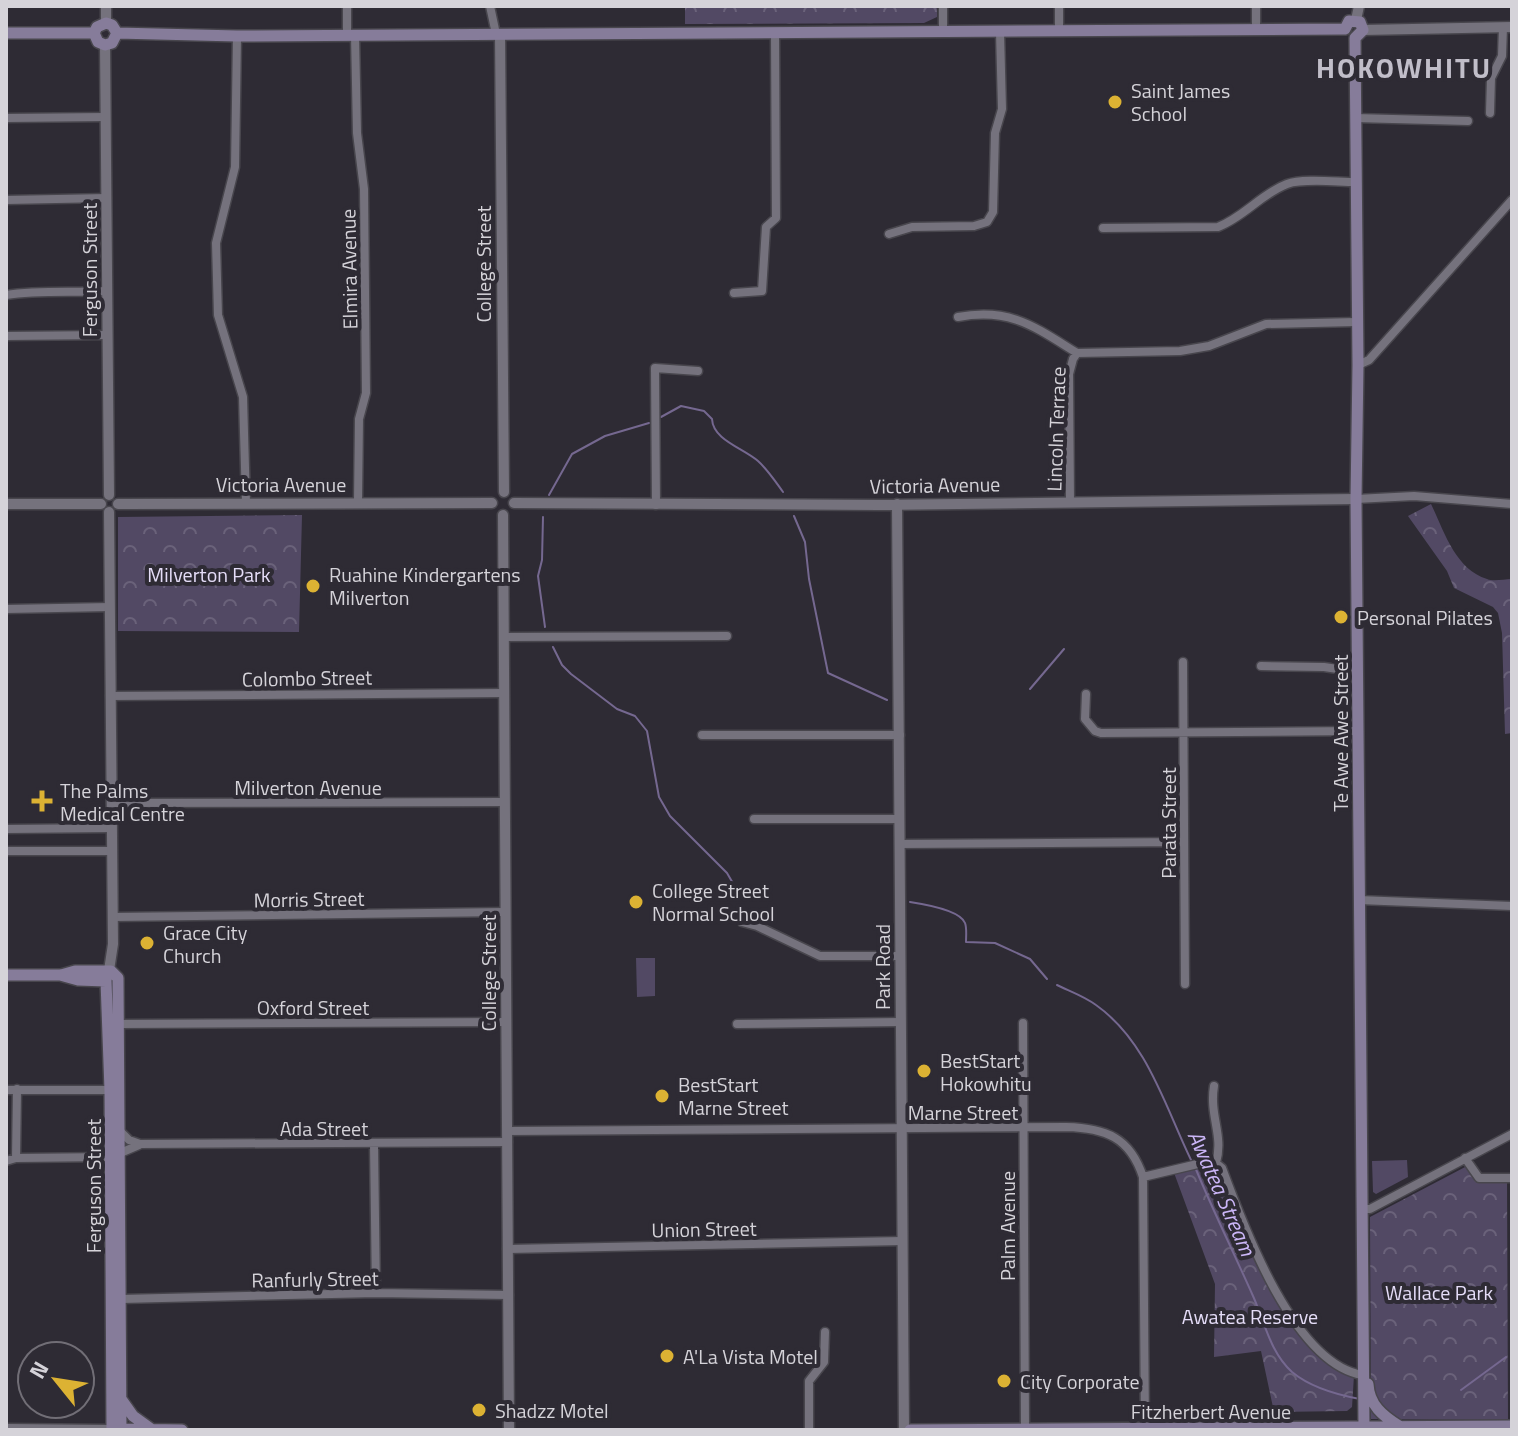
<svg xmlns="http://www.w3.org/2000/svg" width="1518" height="1436" font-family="'Titillium Web',sans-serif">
<defs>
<pattern id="park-crowns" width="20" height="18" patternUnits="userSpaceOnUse" patternTransform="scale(2)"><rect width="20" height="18" fill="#524964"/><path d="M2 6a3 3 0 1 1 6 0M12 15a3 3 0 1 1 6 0" fill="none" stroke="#6a627a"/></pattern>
</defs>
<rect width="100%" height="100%" fill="#2e2b34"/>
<path fill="#524964" d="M636,958H655V996L637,997Z
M1407,1160L1408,1177L1376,1194L1373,1192L1372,1161Z"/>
<path fill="url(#park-crowns)" d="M685,6H937V17L924,23L685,24Z
M1431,504C1444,531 1455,569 1487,579C1494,582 1504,579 1512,579V733L1505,734L1502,633L1498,613L1493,607L1454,588L1447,571L1408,516Z
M302,515L299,632L118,631V517Z
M1216,1163L1255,1253L1296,1323L1317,1349L1354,1375L1352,1407L1347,1411L1274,1412L1261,1351L1214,1357L1215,1284L1173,1170Z
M1467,1166L1476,1176L1507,1178L1508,1420L1371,1419L1370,1217Z"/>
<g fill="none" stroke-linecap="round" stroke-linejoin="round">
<path stroke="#756890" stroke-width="2" d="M661,417L681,406L704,411L712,419C713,440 743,448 758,461C768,470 775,481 783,492
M549,495L572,454L605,436L649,423
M794,516L805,542L809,579L828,673L887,700
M543,517L542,560L538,576L545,627
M553,647L562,665L571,674L617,709L635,716L647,731L659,797L670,816L727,873L734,885
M1030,689L1064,649
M910,902C923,904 960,910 965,923C967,928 966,936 966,942L995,943L1030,959L1047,979
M1057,985C1069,991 1084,996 1096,1005C1148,1042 1165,1107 1192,1162
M1195,1167C1213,1211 1234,1253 1253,1296C1265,1323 1270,1352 1292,1372C1310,1387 1338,1395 1360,1399
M1461,1390L1506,1357"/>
<g stroke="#48464d" stroke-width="11">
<path id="minor" d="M347,6V35
M490,6L496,34
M943,6V31
M1059,6V30
M1256,29V6
M355,35L357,133L364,189L366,393L359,419L358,501
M237,36L235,167L216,243L218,315L243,397L246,503
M1490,113L1491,78L1502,56L1503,27
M6,118L106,117
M1355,118L1468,121
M6,200L107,198
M1103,228L1218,227C1244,217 1261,194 1287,184C1303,178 1337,182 1355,182
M889,234L912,227L974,226L987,222L993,212L995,133L1002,109L1000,32
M734,293L762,291L766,227L776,218L775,33
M6,295C40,290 73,293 107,291
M958,317C1010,307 1035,327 1077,353
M6,336L107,335
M1358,365L1369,360L1512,200
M1356,499L1414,496L1512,504
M1070,502L1069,374L1073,359L1077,353L1180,351L1209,346L1266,324L1356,322
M656,505L655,368L698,371
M6,609L110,607
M504,637L727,636
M1183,662L1185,984
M1261,666L1324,667L1358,672
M1086,694L1085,719L1095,731L1101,733L1358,731
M110,696L503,693
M702,735H900
M111,803L504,802
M754,819H899
M6,829L112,828
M899,844L1184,842
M6,851H112
M1359,900L1512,906
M113,917L505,912
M742,922L757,926L820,956H900
M1023,1023L1025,1429
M120,1024L506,1022
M737,1024L901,1022
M1214,1086C1209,1116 1224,1135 1216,1163
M6,1090H110
M119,1130L129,1140L140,1144L508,1142
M508,1131L1066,1127C1105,1128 1130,1137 1143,1177L1145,1429
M374,1144L376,1293
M16,1158L17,1089
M1465,1158L1479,1178H1512
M6,1161L16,1158L111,1157L139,1145
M1143,1177L1206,1162L1216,1163L1222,1168C1243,1225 1294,1365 1363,1375
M1363,1209H1370L1512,1134
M507,1249L902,1241
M121,1299L376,1293L509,1295
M6,1428L112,1429
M809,1430V1381L824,1362L825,1332"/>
</g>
<g stroke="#48464d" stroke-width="13">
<path id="tertiary" d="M106,6V23
M1356,20L1359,6
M1363,30L1512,27
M500,34L504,492
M105,45L109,495
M514,503L879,505L1356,499
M6,504H101
M118,504L492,503
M897,504L904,1430
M503,515L509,1430
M108,977L113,944L109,512"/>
</g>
<g stroke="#48464d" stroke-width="14">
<path id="secondary" d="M1345,29L1349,21L1360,22L1363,30L1355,38
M6,33H94
M94,33L98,42L105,45L112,43L117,33
M94,33L97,27L106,23L112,25L117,33
M117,33L237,36L1345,29
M1355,38L1358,365L1356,499L1364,1428
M6,975H60L78,980L106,981L110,1090L112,1430
M61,975L75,971H111L118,978L121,1430
M1368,1384C1369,1405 1383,1416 1399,1426
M121,1399L133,1416L151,1429
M115,1429L182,1430
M910,1430L1512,1426"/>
</g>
<use href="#minor" stroke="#75727d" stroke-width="8"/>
<use href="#tertiary" stroke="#75727d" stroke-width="10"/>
<use href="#secondary" stroke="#867c9a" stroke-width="11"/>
</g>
<g fill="#dcb233" stroke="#2e2b34" stroke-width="3">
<circle cx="1115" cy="102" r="8"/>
<circle cx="313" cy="586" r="8"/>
<circle cx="1341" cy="617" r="8"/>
<path d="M38 789h8v8h8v8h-8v8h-8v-8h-8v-8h8z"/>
<circle cx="636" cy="902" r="8"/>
<circle cx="147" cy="943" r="8"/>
<circle cx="924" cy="1071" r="8"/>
<circle cx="662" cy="1096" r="8"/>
<circle cx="667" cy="1356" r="8"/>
<circle cx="1004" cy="1381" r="8"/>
<circle cx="479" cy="1410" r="8"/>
</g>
<g text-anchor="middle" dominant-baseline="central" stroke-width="8" stroke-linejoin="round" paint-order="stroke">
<g font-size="20" fill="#d5d3d9" stroke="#2e2b34" text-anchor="start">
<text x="1131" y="90">Saint James<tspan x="1131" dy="23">School</tspan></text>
<text x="329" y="574">Ruahine Kindergartens<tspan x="329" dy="23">Milverton</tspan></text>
<text x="1357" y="617">Personal Pilates</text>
<text x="60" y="790">The Palms<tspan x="60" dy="23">Medical Centre</tspan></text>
<text x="652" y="890">College Street<tspan x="652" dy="23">Normal School</tspan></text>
<text x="163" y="932">Grace City<tspan x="163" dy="23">Church</tspan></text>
<text x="940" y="1060">BestStart<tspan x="940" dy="23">Hokowhitu</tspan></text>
<text x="678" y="1084">BestStart<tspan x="678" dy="23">Marne Street</tspan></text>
<text x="683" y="1356">A'La Vista Motel</text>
<text x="1020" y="1381">City Corporate</text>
<text x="495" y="1410">Shadzz Motel</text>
</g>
<g font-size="20" fill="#d5d3d9" stroke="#2e2b34">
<text transform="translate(483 264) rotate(-90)">College Street</text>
<text transform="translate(349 269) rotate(-91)">Elmira Avenue</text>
<text transform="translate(89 270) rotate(-90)">Ferguson Street</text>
<text transform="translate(1056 429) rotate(-88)">Lincoln Terrace</text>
<text x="281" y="484">Victoria Avenue</text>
<text transform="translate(935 485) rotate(-1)">Victoria Avenue</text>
<text transform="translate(307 678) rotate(-1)">Colombo Street</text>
<text transform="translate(1340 733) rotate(-90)">Te Awe Awe Street</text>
<text x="308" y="787">Milverton Avenue</text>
<text transform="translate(1168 823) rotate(-90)">Parata Street</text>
<text transform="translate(309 899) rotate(-1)">Morris Street</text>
<text transform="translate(882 967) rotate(-90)">Park Road</text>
<text transform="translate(488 973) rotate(-90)">College Street</text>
<text x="313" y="1007">Oxford Street</text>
<text x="963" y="1112">Marne Street</text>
<text x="324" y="1128">Ada Street</text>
<text transform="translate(93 1186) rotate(-90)">Ferguson Street</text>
<text transform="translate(1007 1226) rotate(-90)">Palm Avenue</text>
<text transform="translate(704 1229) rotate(-1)">Union Street</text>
<text transform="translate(315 1279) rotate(-1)">Ranfurly Street</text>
<text x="1211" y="1411">Fitzherbert Avenue</text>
</g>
<g font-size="20" fill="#e5ddf8" stroke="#2e2b34">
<text x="209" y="574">Milverton Park</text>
<text x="1439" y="1292">Wallace Park</text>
<text x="1250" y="1316">Awatea Reserve</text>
</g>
<g font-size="22" font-style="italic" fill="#cbb6f7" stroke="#2e2b34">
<text transform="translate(1222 1193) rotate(66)">Awatea Stream</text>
</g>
<g font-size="28" font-weight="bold" letter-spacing="2" fill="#c1bec9" stroke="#2e2b34">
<text x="1404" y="67">HOKOWHITU</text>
</g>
</g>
<rect width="1518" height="1436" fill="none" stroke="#d5d3d9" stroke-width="16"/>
<g transform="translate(56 1380) rotate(300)"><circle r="38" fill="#2e2b34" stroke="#716e76" stroke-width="2"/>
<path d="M0-6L14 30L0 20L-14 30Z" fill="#dcb233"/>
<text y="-12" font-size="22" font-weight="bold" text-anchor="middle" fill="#d5d3d9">N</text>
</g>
</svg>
